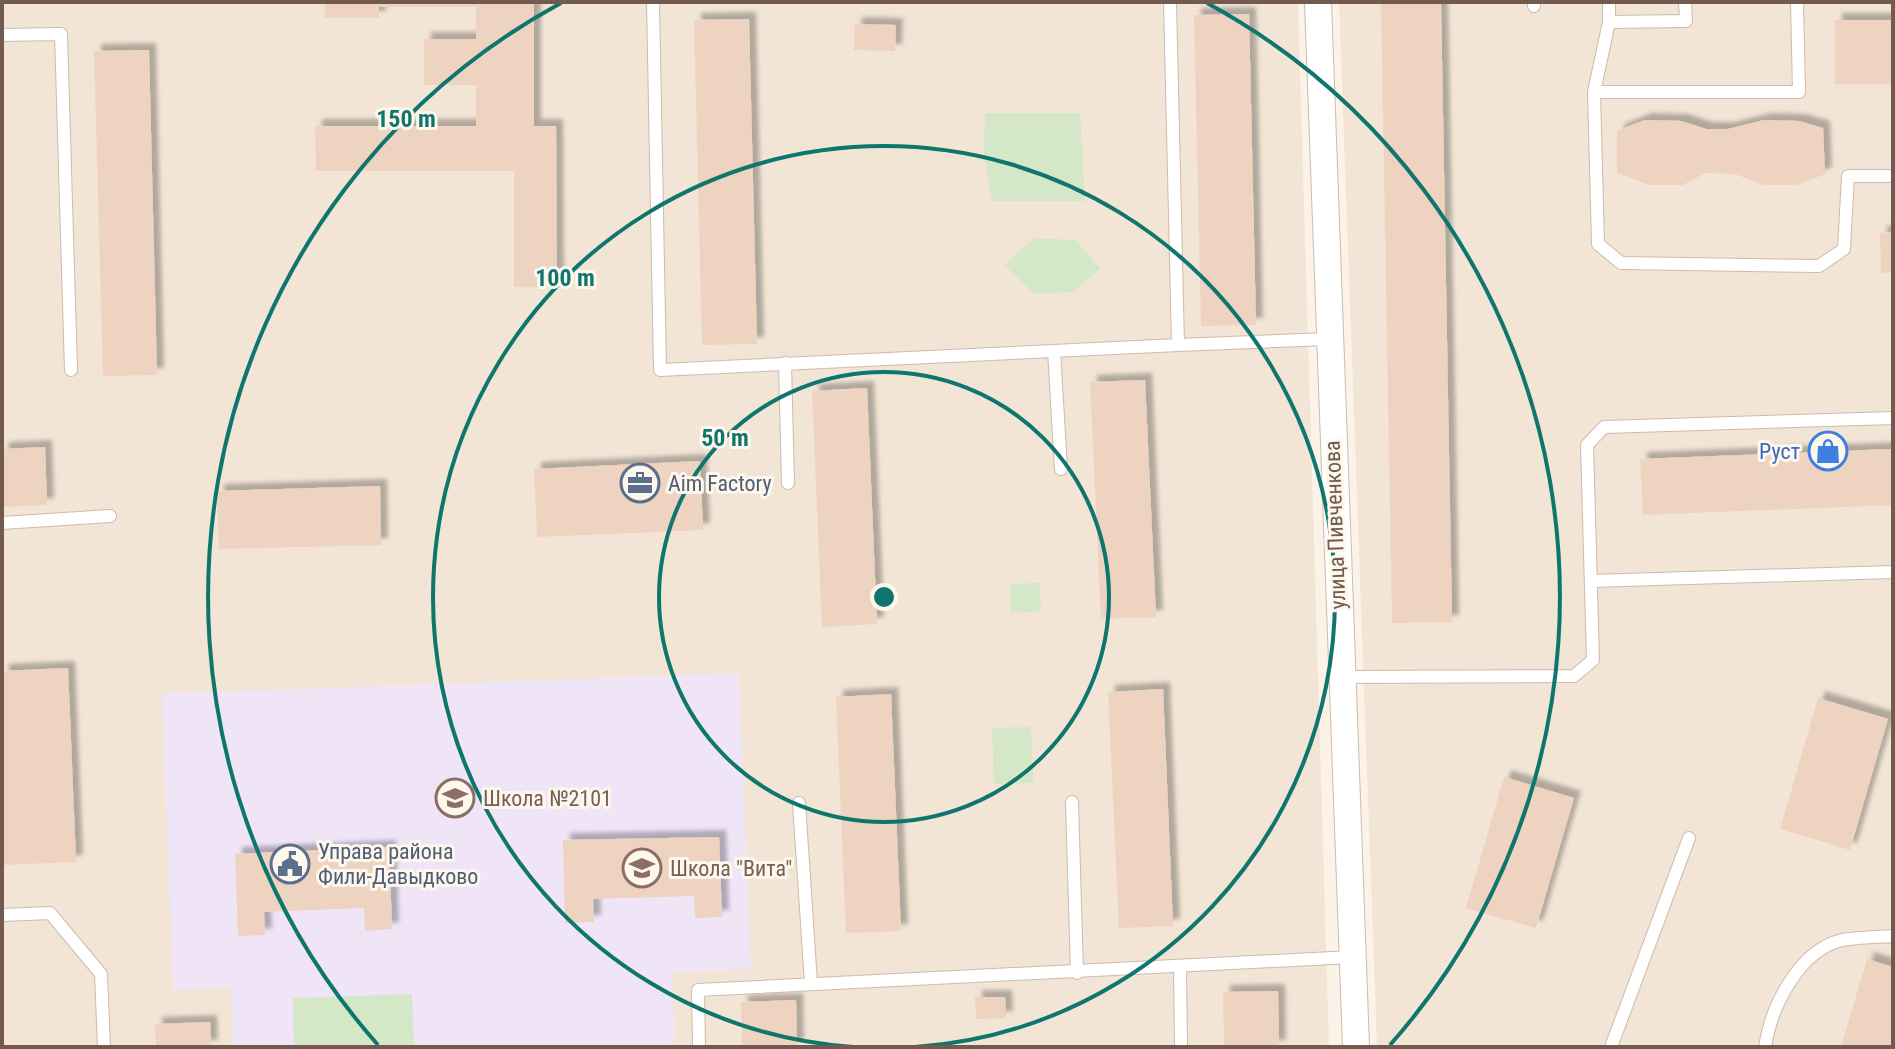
<svg xmlns="http://www.w3.org/2000/svg" width="1895" height="1049" font-family="'Roboto Condensed',sans-serif">
<defs>
<filter id="shadow"><feDropShadow dx="7" dy="-7" stdDeviation="2" flood-color="#0004"/></filter>
</defs>
<rect width="100%" height="100%" fill="#fbf3e7"/>
<path fill="#f2e5d6" d="M2,2H1298L1329,1047H2Z
M1339,2H1893V1047H1377Z"/>
<path fill="#f0e4f7" d="M739,673L751,969L672,972L675,1047H233L231,988L173,990L162,694Z"/>
<path fill="#d4e7c7" d="M985,113H1080L1085,201H992L984,157Z
M1034,238L1075,240L1100,268L1074,292L1034,294L1004,265Z
M1040,583L1041,611L1011,613L1010,584Z
M1031,727L1033,783L994,784L992,728Z
M412,994L414,1047H294L293,998Z"/>
<path fill="#eed3c1" filter="url(#shadow)" d="M325,2H534V126H556L557,288L514,287V171H316L315,126H476V85H424V39H476V7H379V18H325Z
M1381,2H1441L1452,622L1392,623Z
M1249,14L1256,325L1201,326L1194,15Z
M749,19L757,344L702,345L694,20Z
M1835,20H1893V84H1835Z
M855,24L896,25L895,51L854,50Z
M149,50L157,375L103,376L94,51Z
M1645,120L1681,121L1706,129H1728L1764,120L1799,121L1823,128L1825,174L1797,185H1763L1735,174L1705,173L1683,185H1650L1617,173V131Z
M1893,232V272L1881,273L1880,233Z
M1145,380L1156,617L1101,619L1090,382Z
M867,388L877,624L822,627L812,391Z
M45,447L47,505L2,507V449Z
M1893,449V505L1643,515L1640,459Z
M700,461L703,530L537,537L534,469Z
M380,486L381,545L219,549L217,491Z
M68,668L76,862L2,865V671Z
M1163,689L1173,926L1119,928L1108,692Z
M891,694L901,931L846,933L836,697Z
M1818,698L1888,719L1850,850L1780,829Z
M1504,777L1574,798L1536,928L1466,908Z
M719,837L722,917L695,918L694,896L593,899L594,922L565,923L563,840Z
M389,847L392,929L365,931L364,908L264,912L265,935L238,936L235,854Z
M1867,959L1893,967V1047H1841Z
M1278,991L1279,1047H1224L1223,992Z
M975,997H1005L1006,1018L976,1019Z
M796,1000L797,1047H742L741,1002Z
M210,1022L211,1047H156L155,1024Z"/>
<g fill="none" stroke-linecap="round" stroke-linejoin="round">
<g stroke="#ccbbae" stroke-width="14">
<path id="lane" d="M653,2L660,370L1178,345
M1170,2L1178,345L1328,339
M1534,2V6
M1609,2V22L1594,92L1598,244L1621,263L1819,266L1844,249L1848,176H1893
M1609,22L1686,21L1685,2
M2,35L61,34L71,370
M1594,92H1799L1797,2
M1054,351L1061,469
M785,363L788,483
M2,523L110,516
M1591,581L1893,572
M1341,677L1574,676L1593,660L1587,445L1604,427L1893,418
M1072,802L1077,973
M799,803L811,983
M2,915L50,913L101,974L104,1047
M1180,966L1181,1047
M699,1047L698,990L1352,957
M1611,1047L1689,838
M1765,1047C1771,1007 1799,950 1842,940C1859,937 1877,937 1893,936"/>
</g>
<g stroke="#ccbbae" stroke-width="28">
<path id="street" d="M1318,2L1356,1047"/>
</g>
<use href="#lane" stroke="#fff" stroke-width="12"/>
<use href="#street" stroke="#fff" stroke-width="26"/>
</g>
<g fill="none" stroke="#0f766e" stroke-width="4">
<circle cx="884" cy="597" r="225"/>
<path d="M853 1047A451 451 0 1 1 915 1047"/>
<path d="M378 1045A676 676 0 0 1 561 3M1207 3A676 676 0 0 1 1390 1045"/>
</g>
<defs>
<g id="shop-ring" transform="scale(2)"><circle r="9.5" fill="#fef7ed" stroke="#3f7fe0" stroke-width="1.5"/><path d="M-5-2.5h2.3a2.7 3.5 0 0 1 5.4 0H5L5.5 6h-11ZM-1.5-2.5h3a1.5 2.3 0 0 0-3 0Z" fill="#3f7fe0"/></g>
<g id="office-ring" transform="scale(2)"><circle r="9.5" fill="#fef7ed" stroke="#5c6f8a" stroke-width="1.5"/><path d="M-6-3h4V-5.5h4V-3h4V5H-6ZM-1-4.5V-3h2v-1.5ZM-6 0V1H6V0Z" fill="#5c6f8a"/></g>
<g id="school-ring" transform="scale(2)"><circle r="9.5" fill="#fef7ed" stroke="#8d6e63" stroke-width="1.5"/><path d="M0-5L7-2L0 1L-7-2ZM-4 1L0 2.5L4 1V4Q0 6-4 4Z" fill="#8d6e63"/></g>
<g id="civic-ring" transform="scale(2)"><circle r="9.5" fill="#fef7ed" stroke="#5c6f8a" stroke-width="1.5"/><path d="M-.6-6.5H3V-4.5H.6V-3L4-1V1h2V6H-6V1h2V-1L-.6-3ZM-1.2 2.5V6h2.4V2.5Z" fill="#5c6f8a"/></g>
</defs>
<g fill-rule="evenodd">
<use href="#shop-ring" x="1828" y="451"/>
<use href="#office-ring" x="640" y="483"/>
<use href="#school-ring" x="455" y="798"/>
<use href="#civic-ring" x="290" y="864"/>
<use href="#school-ring" x="642" y="868"/>
</g>
<g text-anchor="middle" dominant-baseline="central" stroke-width="6" stroke-linejoin="round" paint-order="stroke">
<g font-size="22" fill="#366cbe" stroke="#fef7ed" text-anchor="end">
<text x="1800" y="451">Руст</text>
</g>
<g font-size="22" fill="#4e5e75" stroke="#fef7ed" text-anchor="start">
<text x="668" y="483">Aim Factory</text>
<text x="318" y="851">Управа района<tspan x="318" dy="25">Фили-Давыдково</tspan></text>
</g>
<g font-size="22" fill="#725a4e" stroke="#fef7ed">
<text transform="translate(1335 525) rotate(-92)">улица Пивченкова</text>
</g>
<g font-size="22" fill="#785e54" stroke="#fef7ed" text-anchor="start">
<text x="483" y="798">Школа №2101</text>
<text x="670" y="868">Школа "Вита"</text>
</g>
</g>
<circle cx="884" cy="597" r="12" fill="#0f766e" stroke="#fef7ed" stroke-width="4"/>
<g font-size="24" text-anchor="middle" font-weight="bold" fill="#0f766e" stroke="#fef7ed" stroke-width="6" stroke-linejoin="round" paint-order="stroke">
<text x="406" y="127">150 m</text>
<text x="565" y="286">100 m</text>
<text x="725" y="446">50 m</text>
</g>
<rect width="1895" height="1049" fill="none" stroke="#725a4e" stroke-width="8"/>
</svg>
